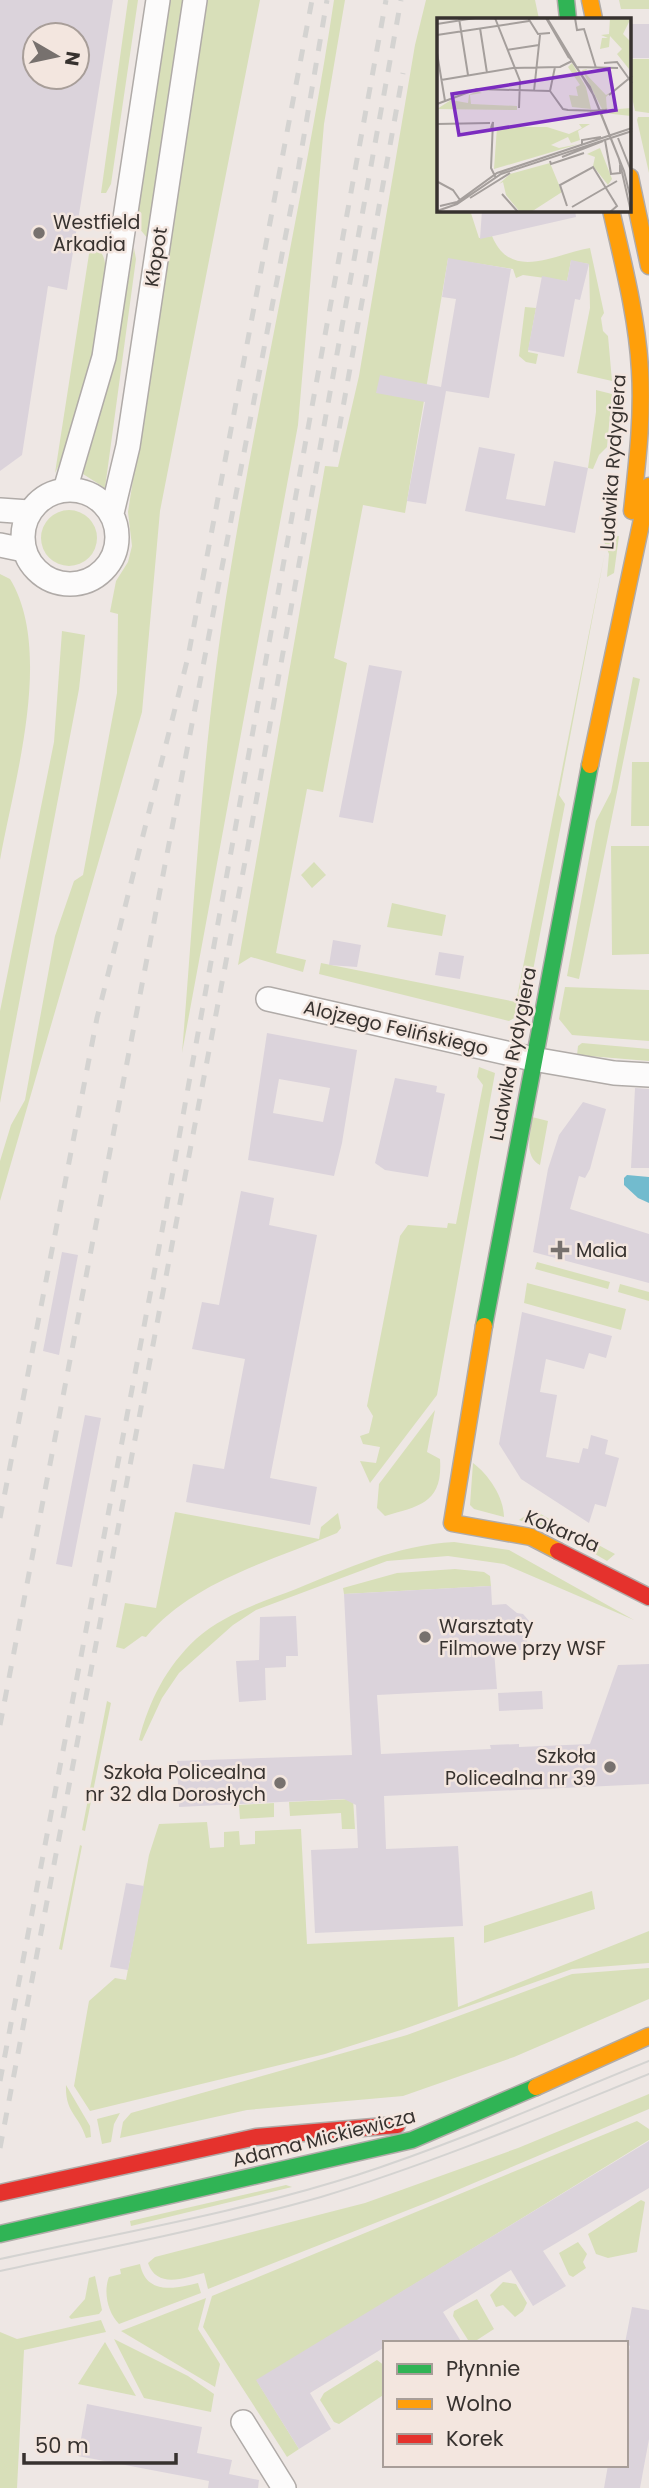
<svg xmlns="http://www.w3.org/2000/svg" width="649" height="2488" font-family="Poppins,sans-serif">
<rect width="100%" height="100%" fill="#eee7e4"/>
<path fill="#d8dfb9" d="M128,0H138L111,184L106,193H101Z
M170,0H185L148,239L135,223Z
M207,0H260L160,511L142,712L0,1201V1161L11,1125L25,1100L55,936L74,881L83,875L117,693L118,614L110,612L116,581L128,562L132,546L128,512Z
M334,0H345L324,124L298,425L182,1053C195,895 203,735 229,579C260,385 305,194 334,0Z
M426,0H535L539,19H439V210H470L479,238L492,236C511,282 554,254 590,248L604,313L601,318L603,331L608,336L612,381L577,373L590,308L589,264L571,261L567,281L523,275L516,278L513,269L448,259L405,513L363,505L334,658L347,663L323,792L307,789L276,953L306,960L303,972L251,957L238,965L325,466L338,467L359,376L415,45Z
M619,0H649V9H621Z
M630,59H649V113L635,111L630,88Z
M638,117H649V173L637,120Z
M94,245C100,250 104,255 105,263C112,299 75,440 55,473L89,254Z
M134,248L136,259L105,488L83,474L113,368Z
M525,307L536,308L528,352L538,354L536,364L526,362L519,356Z
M596,390L612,394L607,447L599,455L593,469L588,468L596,412Z
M41 538a28 28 0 1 1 56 0a28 28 0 1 1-56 0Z
M619,536L614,573L607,577L609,554L603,539Z
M605,552L559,795L565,804L525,1012L509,1021L319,974L321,963L516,1002Z
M0,574L10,579C54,651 14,781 0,860Z
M62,631L85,635L79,689L0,1103V1011L54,742Z
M633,677L640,679L579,979L567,976L596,821L611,792Z
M632,762H649V826H631Z
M611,846H649V954L612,955Z
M314,862L326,875L312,888L301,875Z
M392,903L446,915L442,936L387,927Z
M565,987L649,990V1041L572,1035L559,1019Z
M582,1043L649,1049V1061L577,1055L578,1046Z
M479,1067L495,1073L437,1395L370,1483L360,1461L376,1463L380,1447L363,1444L360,1436L369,1433L373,1416L367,1406L400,1236L408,1225L447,1228L448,1223L456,1224L483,1085L477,1077Z
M532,1117L548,1121L540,1165C523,1156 531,1134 532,1117Z
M537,1262L610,1282L608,1289L535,1269Z
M527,1283L626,1309L621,1330L524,1303Z
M620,1284L649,1292V1301L618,1292Z
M435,1410L427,1452L440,1459C443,1503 420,1506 385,1516L377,1508L379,1484Z
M473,1463C488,1474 504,1497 504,1517L474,1509L470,1505Z
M175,1512L319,1539L321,1527L338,1513L341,1528L337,1533C272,1561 193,1581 146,1637L142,1636L124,1649L116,1647L125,1603L156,1608Z
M531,1512H537L562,1526L553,1533L519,1520Z
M582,1536L615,1554L607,1561L583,1547Z
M454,1542L509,1550L634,1620L504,1564L448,1556L387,1561L256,1610L233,1625L179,1673L162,1698L142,1741L139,1740C149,1701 166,1667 196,1639C224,1614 262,1602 296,1589C348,1568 397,1545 454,1542Z
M455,1569L484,1572L490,1576L491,1586L344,1594L343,1588L397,1573Z
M107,1701L111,1703L85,1831L82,1830Z
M353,1799L355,1829H342L341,1813L290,1816L289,1802Z
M274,1803V1817L240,1819L239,1805Z
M207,1822L210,1848L224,1847V1832L239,1831L240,1845L255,1844V1831L301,1829L307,1944L454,1937L458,2007L649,1931V1963L572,1969L404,2029L325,2054L90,2111L74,2086L89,2001L115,1978L126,1980L149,1855L159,1824Z
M80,1845L82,1846L62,1950L59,1949Z
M592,1891L595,1909L484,1943V1926Z
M649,1968V1999L514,2057L403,2096L247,2110L120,2138L123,2122L131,2113L407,2035L572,1974Z
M66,2085L90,2126L91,2137L86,2138C79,2115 65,2113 66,2085Z
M649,2094V2109L436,2199L208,2289L204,2273C184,2278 157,2289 148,2263L155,2257L365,2203L518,2148Z
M120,2113L114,2124L111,2142L102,2144L97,2119Z
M637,2121L649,2129V2140L257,2381L299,2449L287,2457L203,2327L212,2296Z
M286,2185L292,2187L131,2226L130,2221Z
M641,2200L645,2202L637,2252L608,2258L596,2254L588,2234Z
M578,2242L587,2254L583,2262L586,2268L573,2277L569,2275L559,2253Z
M140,2264C146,2295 175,2289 198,2283L201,2293L119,2324C108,2313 103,2292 109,2277L121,2274L120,2269Z
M95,2276L102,2310L99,2314L71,2319L69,2317L85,2299L89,2278Z
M503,2282L516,2284L527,2303L523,2311L515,2317L503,2305L496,2307L490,2295Z
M206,2298L198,2329L220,2364L215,2387L121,2331Z
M477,2299L494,2329L474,2342L468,2340L453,2316L454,2311Z
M101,2320L106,2332L24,2350L17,2488H0V2332L17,2339Z
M114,2339L188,2376L214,2394L211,2412L144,2398Z
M105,2342L136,2396L78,2384Z
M377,2360L385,2366V2394L339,2424L334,2422L320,2400L324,2393Z"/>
<path fill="#72bbce" d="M627,1175L649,1177V1203L638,1198L624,1185V1178Z"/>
<path fill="#dbd3db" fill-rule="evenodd" d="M0,0H113L67,290L48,286L22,455L0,471ZM35,35H77V77H35Z
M630,24H649V58H630Z
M482,210H575L576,217L480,239Z
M448,258L511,269L489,398L446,391L426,504L407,501L425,402L376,393L380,375L441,387L456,299L442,297Z
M571,260L589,264L580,300L575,299L564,357L528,350L542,276L567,281Z
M479,447L515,454L506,499L545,506L554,461L588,468L575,533L465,511Z
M369,665L402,671L373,823L339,817Z
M333,940L361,945L357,967L329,965Z
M439,952L464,956L460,979L435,975Z
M267,1033L357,1050L342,1143L334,1176L248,1160ZM279,1079L330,1088L323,1122L273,1113Z
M395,1078L437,1086L436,1092L445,1094L428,1177L385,1170L375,1163Z
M635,1088L649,1089V1168H631Z
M583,1102L606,1109L590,1169L585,1178L579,1176L570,1209L649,1234V1283L533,1252L548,1169L559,1135Z
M241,1191L274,1198L269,1225L317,1235L270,1478L317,1487L310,1525L186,1502L193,1464L224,1469L245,1359L192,1349L202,1302L219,1305Z
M62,1252L78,1255L59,1355L43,1351Z
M522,1312L612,1336L606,1358L589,1353L584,1369L546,1359L540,1392L557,1395L546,1457L579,1463L583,1448L588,1449L591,1435L608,1440L605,1454L619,1458L606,1507L595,1504L589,1523L521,1479L499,1444Z
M85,1415L101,1418L72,1567L56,1564Z
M491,1586L492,1605L506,1604L517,1613L523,1614L530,1622L526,1646L521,1650H494L497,1689L377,1695L381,1754L491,1749L490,1745L519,1744V1747L590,1744L618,1665L649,1664V1784L384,1796L386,1849L458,1846L463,1926L315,1933L311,1850L358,1848L356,1805L344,1799L179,1807L177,1761L352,1755L344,1594Z
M296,1616L298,1656H286V1667L265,1668L266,1700L239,1702L236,1661L259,1660L260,1617Z
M542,1691L543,1709L499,1711L498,1693Z
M126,1883L144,1886L128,1970L110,1967Z
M649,2141V2188L543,2251L566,2286L533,2306L511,2270L443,2312L462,2343H385V2347L310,2393L331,2429L299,2449L256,2380Z
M632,2307L649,2310V2439L640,2488H604L608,2465H626V2368L630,2346L625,2343Z
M87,2404L202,2427L197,2453L232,2460L229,2474L259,2480L258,2488H208L209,2481L78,2456Z"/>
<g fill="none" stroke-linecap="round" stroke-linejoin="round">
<g stroke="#b0aba8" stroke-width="26">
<path id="street" d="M23 537a47 47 0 1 1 94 0a47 47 0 1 1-94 0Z
M65,490L104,357L158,0
M0,510L29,512
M112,513L128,446L195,0
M0,545L24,550
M268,999L533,1059L614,1073L649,1075
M243,2422L284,2488"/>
</g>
<g stroke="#b0aba8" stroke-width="19">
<path id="fast" d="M566,0L568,19
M484,1326L590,765
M0,2234L412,2140L536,2087"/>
</g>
<g stroke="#b0aba8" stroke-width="19">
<path id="slow" d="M590,0L594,19
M630,177L649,266
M611,210C623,263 637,316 640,370C643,417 637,464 632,511
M590,765L649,486
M484,1326L452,1523L531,1537L558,1551
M536,2087L649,2036"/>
</g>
<g stroke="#b0aba8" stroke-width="19">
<path id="jam" d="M558,1551L649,1597
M0,2193L256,2137L397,2125"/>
</g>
<use href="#street" stroke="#fcfbfb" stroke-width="23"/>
<use href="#fast" stroke="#30b455" stroke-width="16"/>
<use href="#slow" stroke="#ff9f0a" stroke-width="16"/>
<use href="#jam" stroke="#e5322d" stroke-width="16"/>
<path stroke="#d4d3d1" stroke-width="2" d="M0,2259C119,2233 241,2212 357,2175C456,2143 552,2100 649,2061
M0,2271C107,2248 216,2227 321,2197C433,2163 540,2118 649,2074"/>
<path stroke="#d4d3d1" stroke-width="5" stroke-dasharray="12 12" stroke-linecap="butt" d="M335,452L403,73
M0,1518L97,1018L188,657L312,0
M0,1725L298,171L327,0
M0,2081L158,1253L386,0
M0,2148L248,846L401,0"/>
</g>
<g fill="#77716e" stroke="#f3e6df" stroke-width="2.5">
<circle cx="39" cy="233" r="7"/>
<path d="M556.5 1239.5h7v7h7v7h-7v7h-7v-7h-7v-7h7z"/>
<circle cx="425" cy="1637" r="7"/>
<circle cx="610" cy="1767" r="7"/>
<circle cx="280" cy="1783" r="7"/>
</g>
<g text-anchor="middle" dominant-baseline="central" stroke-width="5" stroke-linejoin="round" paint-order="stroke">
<g font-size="19" fill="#37322f" stroke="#f3e6df" text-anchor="start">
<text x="53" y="222">Westfield<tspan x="53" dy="22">Arkadia</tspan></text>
<text x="576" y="1250">Malia</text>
<text x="439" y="1626">Warsztaty<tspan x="439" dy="22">Filmowe przy WSF</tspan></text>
<text x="596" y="1756" text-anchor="end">Szkoła<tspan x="596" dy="22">Policealna nr 39</tspan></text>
<text x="266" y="1772" text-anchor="end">Szkoła Policealna<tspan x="266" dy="22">nr 32 dla Dorosłych</tspan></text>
</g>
<g font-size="19" fill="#37322f" stroke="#f3e6df">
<text transform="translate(156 257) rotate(-81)">Kłopot</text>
<text transform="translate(613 462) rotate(-86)">Ludwika Rydygiera</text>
<text transform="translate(396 1028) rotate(13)">Alojzego Felińskiego</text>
<text transform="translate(513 1054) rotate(-79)">Ludwika Rydygiera</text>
<text transform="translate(562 1531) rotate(23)">Kokarda</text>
<text transform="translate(324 2138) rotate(-14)">Adama Mickiewicza</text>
</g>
</g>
<g transform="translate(437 18)">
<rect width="194" height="194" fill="#eee7e4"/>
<path d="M173,0H194L186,16L194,24L192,51L180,36L185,31L173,18L172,29L163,31L165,20H171L164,17L172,16ZM135,45L149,69L154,91L135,89L132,77L141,78L139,69L143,67L131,49ZM150,51L148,55L169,77L174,74L169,79L170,92L194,90V98L167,95L145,52ZM40,73L45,75L33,77L34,86L80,88V92L0,91L14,82L31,85L32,77ZM142,106H153L141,113L143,122L134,125L131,119L114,127L122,130L142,126L57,151L60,109H110L132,116L145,110ZM163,130L175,161L171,167L156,148L158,139L150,136ZM113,145L125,174L94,194H83L69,177L66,164L62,166L73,156Z" fill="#d8dfb9"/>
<path fill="none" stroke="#a59f9c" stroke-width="2" d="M22,0L31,57M58,0L83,63L82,90M91,0L101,16L113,15M109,0L132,40M110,0L157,78L187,153L195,186M138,0L140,12L147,11L159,50M0,6L38,0M43,10L50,55M0,17L92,3M70,32L102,27M0,35L8,83M130,36L153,69L182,141L194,194M167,45L180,44L195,65M139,49L181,50M4,62L76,50L123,49L135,43M97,73L103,17M113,73L126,91L131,92L167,93L168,92L153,93M113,73L118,49M172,77L195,58M0,86L40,71L113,73M0,106L53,105M54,110L56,104L54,150L59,160M181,120L195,155M168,122L174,156L183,155V147M145,126V122L164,119M125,139L166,123M113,143L114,146L147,135M1,164L16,172L23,182M65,176L81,194M33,180L73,155M3,188L20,184L60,155L195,110M130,188L123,167L156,149L180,188L173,194M135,189L180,163M0,193L20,186L64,156L195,113"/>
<path fill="#7b2cbf" fill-opacity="0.15" stroke="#7b2cbf" stroke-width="3.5" d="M172,51L179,92L22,117L15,76Z"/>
<rect width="194" height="194" fill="none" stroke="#37322f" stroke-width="3.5"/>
</g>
<rect x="383" y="2341" width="245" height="126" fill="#f3e6df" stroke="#a89e99" stroke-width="2"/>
<rect x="397" y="2364" width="35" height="10" fill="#30b455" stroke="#a89e99" stroke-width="2"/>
<text x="446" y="2376" font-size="21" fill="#37322f">Płynnie</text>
<rect x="397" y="2399" width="35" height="10" fill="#ff9f0a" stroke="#a89e99" stroke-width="2"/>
<text x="446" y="2411" font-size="21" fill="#37322f">Wolno</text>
<rect x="397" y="2434" width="35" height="10" fill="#e5322d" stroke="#a89e99" stroke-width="2"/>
<text x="446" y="2446" font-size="21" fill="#37322f">Korek</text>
<g transform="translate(56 56) rotate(99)"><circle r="33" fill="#f3e6df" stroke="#a89e99" stroke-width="2"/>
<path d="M0-5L12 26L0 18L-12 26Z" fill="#77716e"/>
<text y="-10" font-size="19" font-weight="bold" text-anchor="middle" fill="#37322f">N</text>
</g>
<path d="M24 2453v10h152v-10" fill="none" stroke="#37322f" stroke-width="3.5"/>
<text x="35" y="2453" font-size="21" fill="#37322f" stroke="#f3e6df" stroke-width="5" paint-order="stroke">50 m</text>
</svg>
